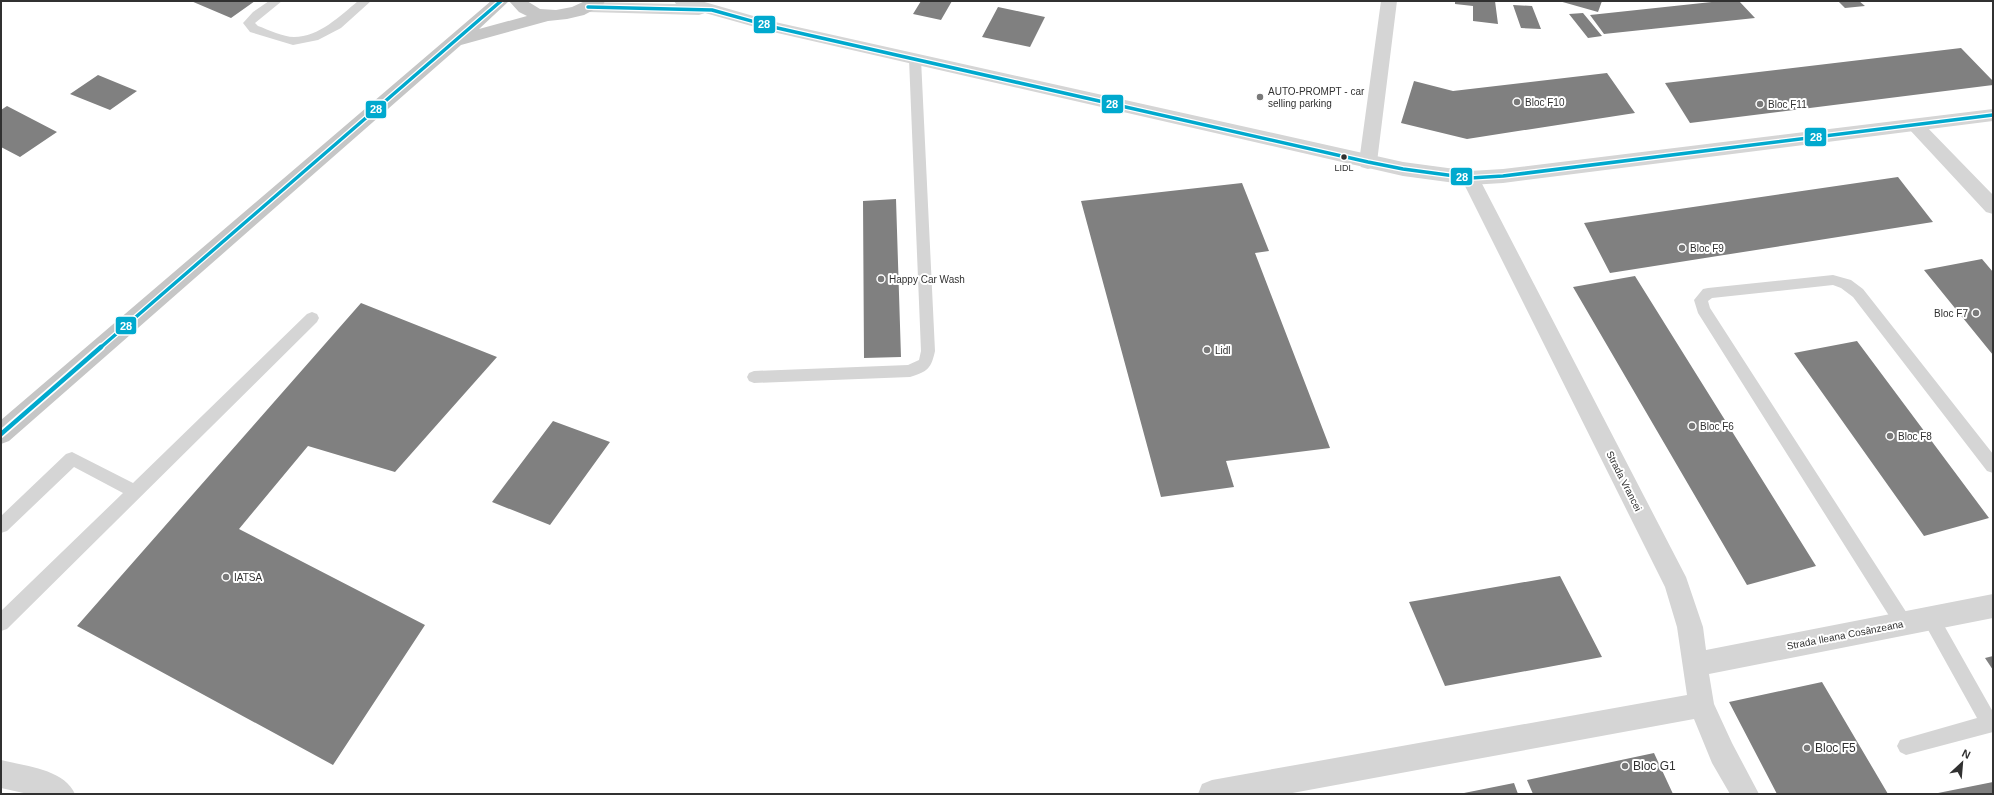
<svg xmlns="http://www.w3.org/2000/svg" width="1994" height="795" font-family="Arial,sans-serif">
<rect width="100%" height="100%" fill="#fff"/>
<path fill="#808080" d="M191,1H255L231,18Z
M921,1H952L941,20L913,14Z
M1455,1H1495L1498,24L1473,21V6L1455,4Z
M1559,1H1602L1598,12Z
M1721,1H1739L1755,18L1604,34L1590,15Z
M1838,1H1859L1865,6L1845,8Z
M1513,5L1532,6L1541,29L1521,28Z
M998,7L1045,17L1030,47L982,37Z
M1583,13L1602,36L1588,38L1569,14Z
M1961,48L1993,81V85L1690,123L1665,83Z
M1607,73L1635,113L1467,139L1401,123L1414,81L1453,91Z
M98,75L137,91L110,110L70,94Z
M7,106L57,132L20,157L1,147V110Z
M1898,177L1933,222L1610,273L1584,223Z
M1242,183L1269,251L1255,253L1330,448L1226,461L1234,487L1161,497L1081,201Z
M896,199L901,357L864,358L863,201Z
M1982,259L1993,272V355L1924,270Z
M1635,276L1816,566L1747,585L1573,287Z
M361,303L497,357L395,472L308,446L239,529L425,625L333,765L77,626Z
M1857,341L1989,518L1924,536L1794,353Z
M553,421L610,442L550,525L492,502Z
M1560,576L1602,657L1445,686L1409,602Z
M1993,656V670L1985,658Z
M1822,682L1888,794H1777L1729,702Z
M1654,753L1673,794H1533L1527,780Z
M1993,782V794H1938V793Z
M1514,783L1518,794H1464V793Z"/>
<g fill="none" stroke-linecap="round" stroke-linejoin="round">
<path fill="#d5d5d5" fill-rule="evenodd" d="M269,1H282L255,23L258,26C269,30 283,37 294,37C319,37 340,16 358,1H371L341,28L318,40L293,45L250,32L243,23L253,12Z
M915,55L921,59L935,351C931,369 928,371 910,377L754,383L749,381L747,377L749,373L754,371L908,365L919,360L921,351L909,59Z
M1833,275L1851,280L1863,289L1993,454V473L1987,471L1853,297L1841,288L1833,285L1712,298L1708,301L1710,308L1910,618L1913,624L1910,630L1904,632L1898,630L1698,313L1694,300L1703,289L1708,288Z
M312,312L317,314L319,318L317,322L7,629L1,631V611L123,493L74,467L7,531L1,533V516L66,454L72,452L133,483L307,314Z
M1931,611L1937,613L1993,712V732L1906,755L1900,752L1897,746L1900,740L1977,718L1922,619L1925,613Z"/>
<path fill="#d5d5d5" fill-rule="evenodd" d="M1381,1H1397L1377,162L1375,167L1368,169L1361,167L1359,162Z
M1915,119L1921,121L1993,195V214L1986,212L1909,129L1906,125L1909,121Z
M1470,171L1477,173L1479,178L1686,577L1703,627L1706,650L1993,594V618L1709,674L1714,704L1732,743L1759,794H1730L1712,763L1694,719L1287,794H1198L1202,784L1212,780L1687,695L1677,627L1665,587L1461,178L1463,173Z
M1,760C25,766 64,769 75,794H28L1,788Z"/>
<path fill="#d5d5d5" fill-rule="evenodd" d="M674,1H701L775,22L1403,162L1470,171L1503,169L1993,109V121L1503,183L1470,185L1403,176L773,32L705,13L699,15L588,12L582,11L580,7L582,3L588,2L676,4Z"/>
<path fill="#c6c6c6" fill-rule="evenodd" d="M491,1H527L540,9L556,10L572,7L585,1H605L603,5L584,15L567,19L548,21L461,45L9,441L1,444V420ZM509,1L519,12L527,16L479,29Z"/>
<g stroke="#fff" stroke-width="6">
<path id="bus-1-far1" d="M588,7L712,10L773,27L1368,162L1403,169L1470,178L1503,176L1993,115
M100,348L501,1"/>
</g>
<g stroke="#fff" stroke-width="8">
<path id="bus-1" d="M1,434L101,347"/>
</g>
<use href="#bus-1-far1" stroke="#00a9ce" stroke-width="3.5"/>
<use href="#bus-1" stroke="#00a9ce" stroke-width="4.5"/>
</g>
<g fill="#797979" stroke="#fff" stroke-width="1.5">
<circle cx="1260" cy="97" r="4"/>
<circle cx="1517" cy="102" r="4"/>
<circle cx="1760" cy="104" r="4"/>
<circle cx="1682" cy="248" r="4"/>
<circle cx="881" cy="279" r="4"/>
<circle cx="1976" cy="313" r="4"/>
<circle cx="1207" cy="350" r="4"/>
<circle cx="1692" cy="426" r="4"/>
<circle cx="1890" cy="436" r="4"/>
<circle cx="226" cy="577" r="4"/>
<circle cx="1807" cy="748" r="4"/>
<circle cx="1625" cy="766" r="4"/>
</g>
<circle fill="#313131" stroke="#fff" stroke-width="1.5" cx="1344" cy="157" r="3.5"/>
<g text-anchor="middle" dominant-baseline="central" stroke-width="4" stroke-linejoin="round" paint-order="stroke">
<g font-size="9" fill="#313131" stroke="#fff">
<text x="1344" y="168">LIDL</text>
</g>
<g font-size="10" fill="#313131" stroke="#fff" text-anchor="start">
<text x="1268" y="91">AUTO-PROMPT - car<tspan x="1268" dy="12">selling parking</tspan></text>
<text x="1525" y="102">Bloc F10</text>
<text x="1768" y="104">Bloc F11</text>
<text x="1690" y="248">Bloc F9</text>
<text x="889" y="279">Happy Car Wash</text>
<text x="1968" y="313" text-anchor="end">Bloc F7</text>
<text x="1215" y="350">Lidl</text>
<text x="1700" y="426">Bloc F6</text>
<text x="1898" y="436">Bloc F8</text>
<text x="234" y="577">IATSA</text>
</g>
<g font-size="10" fill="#313131" stroke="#fff">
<text transform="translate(1624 481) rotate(63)">Strada Vrancei</text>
<text transform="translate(1845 635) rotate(-11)">Strada Ileana Cosânzeana</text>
</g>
<g font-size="12" fill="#313131" stroke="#fff" text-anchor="start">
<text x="1815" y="748">Bloc F5</text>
<text x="1633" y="766">Bloc G1</text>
</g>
</g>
<g stroke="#fff" stroke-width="1.5">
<rect x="753" y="15" width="23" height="19" rx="4" fill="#00a9ce"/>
<rect x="1101" y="94" width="23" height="20" rx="4" fill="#00a9ce"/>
<rect x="365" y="100" width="22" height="19" rx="4" fill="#00a9ce"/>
<rect x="1804" y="127" width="23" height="20" rx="4" fill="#00a9ce"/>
<rect x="1450" y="167" width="23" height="19" rx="4" fill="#00a9ce"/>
<rect x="115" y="316" width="22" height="19" rx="4" fill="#00a9ce"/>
</g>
<g font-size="11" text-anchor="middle" font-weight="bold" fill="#fff">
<text x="764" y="28">28</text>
<text x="1112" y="108">28</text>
<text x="376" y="113">28</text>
<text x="1816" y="141">28</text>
<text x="1462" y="181">28</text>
<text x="126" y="330">28</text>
</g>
<rect width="1994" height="795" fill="none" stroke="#313131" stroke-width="4"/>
<g transform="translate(1962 763) rotate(26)" stroke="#ffffff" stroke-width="3" paint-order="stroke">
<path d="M0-3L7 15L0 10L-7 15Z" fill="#313131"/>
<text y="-6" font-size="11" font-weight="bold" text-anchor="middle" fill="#313131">N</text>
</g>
</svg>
